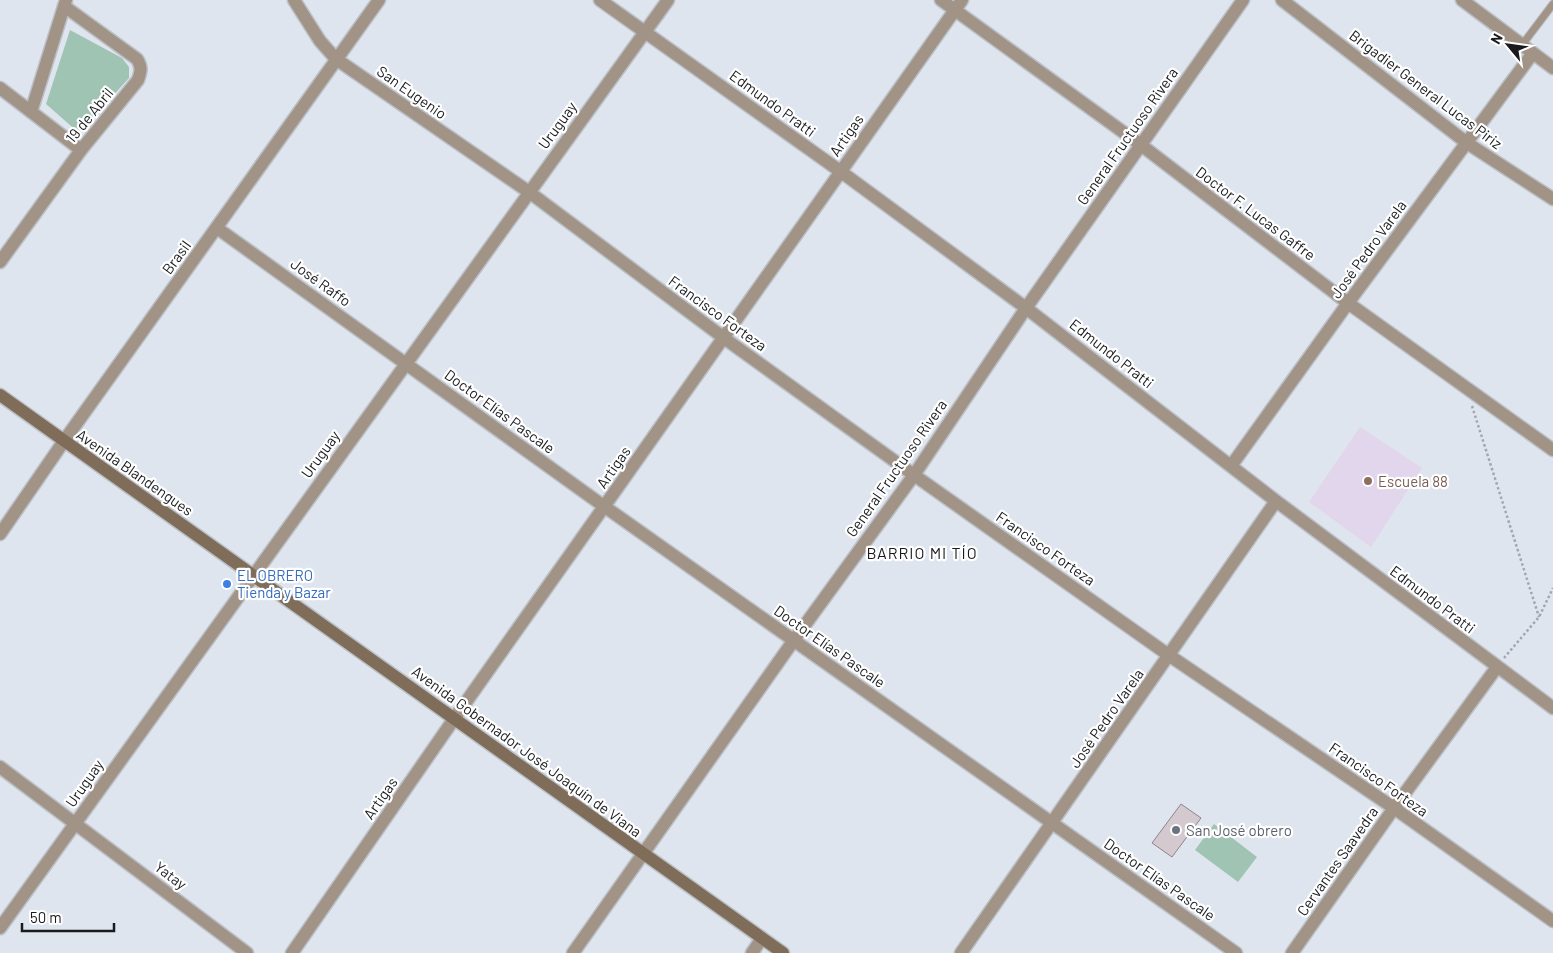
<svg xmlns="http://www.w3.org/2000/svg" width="1553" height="953" font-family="Barlow,sans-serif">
<rect width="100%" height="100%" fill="#dfe5ee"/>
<path fill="#e1d6eb" d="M1360,427L1422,468L1371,547L1309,502Z"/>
<path fill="#a0c4b3" d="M70,30L122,58L129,67V78L79,133L46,104Z
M1214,824L1257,857L1238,882L1195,850Z"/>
<path fill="#d4c9ce" stroke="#8e8489" d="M1181,804L1201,818L1172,857L1152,843Z"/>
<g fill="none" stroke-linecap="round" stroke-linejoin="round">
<g stroke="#bbc0c8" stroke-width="9">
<path id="lane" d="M1522,45L1553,4"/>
</g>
<g stroke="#bbc0c8" stroke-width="15">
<path id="street" d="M294,0L320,41L336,59L529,192L724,338L914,475L1170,656L1394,808L1553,921
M600,0L840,171L1026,308L1276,501L1553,708
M941,0L1141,145L1348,303L1553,450
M1282,0L1467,143L1553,199
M1462,0L1553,68
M0,88L81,150
M31,112L66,0
M217,228L605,507L1236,953
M0,262L81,150L138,80C141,71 142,67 137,59L64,6
M1231,466L1348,303L1533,53
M0,534L64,441L379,0
M0,767L247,953
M0,928L668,0
M292,953L454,719L962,0
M573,953L794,640L914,475L1026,308L1243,0
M752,953L762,938
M961,953L1276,501
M1292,953L1394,808L1497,667"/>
</g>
<g stroke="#bbc0c8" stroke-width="15">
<path id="secondary" d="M0,395L783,953"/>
</g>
<path stroke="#a2a6ae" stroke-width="2.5" stroke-dasharray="2.5 2.5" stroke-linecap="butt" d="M1472,406L1539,617
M1504,658L1539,617L1553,588"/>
<use href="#lane" stroke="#a19486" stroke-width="7"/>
<use href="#street" stroke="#a19486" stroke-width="12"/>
<use href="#secondary" stroke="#7f6d59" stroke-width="12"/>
</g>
<circle fill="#8d6e63" stroke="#fff" stroke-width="2" cx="1368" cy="481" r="5"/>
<circle fill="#3f7fe0" stroke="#fff" stroke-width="2" cx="227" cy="584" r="5"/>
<circle fill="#6b7280" stroke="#fff" stroke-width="2" cx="1176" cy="830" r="5"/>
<g text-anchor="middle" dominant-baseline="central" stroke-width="4.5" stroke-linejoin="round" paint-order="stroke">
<g font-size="15" fill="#181a1d" stroke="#fff">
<text transform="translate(1426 89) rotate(37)">Brigadier General Lucas Piriz</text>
<text transform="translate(412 92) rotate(35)">San Eugenio</text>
<text transform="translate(773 103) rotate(36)">Edmundo Pratti</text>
<text transform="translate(89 115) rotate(-51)">19 de Abril</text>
<text transform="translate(557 125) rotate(-54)">Uruguay</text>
<text transform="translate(846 135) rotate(-55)">Artigas</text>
<text transform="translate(1127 136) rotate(-55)">General Fructuoso Rivera</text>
<text transform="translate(1256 213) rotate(37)">Doctor F. Lucas Gaffre</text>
<text transform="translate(1368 249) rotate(-54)">José Pedro Varela</text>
<text transform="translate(176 257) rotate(-54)">Brasil</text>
<text transform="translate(321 282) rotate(36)">José Raffo</text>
<text transform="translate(718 313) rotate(36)">Francisco Forteza</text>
<text transform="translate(1112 353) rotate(38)">Edmundo Pratti</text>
<text transform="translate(500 411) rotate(36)">Doctor Elías Pascale</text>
<text transform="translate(320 454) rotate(-54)">Uruguay</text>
<text transform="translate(613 467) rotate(-55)">Artigas</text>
<text transform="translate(896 468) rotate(-55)">General Fructuoso Rivera</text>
<text transform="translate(135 472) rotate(35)">Avenida Blandengues</text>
<text transform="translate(1046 548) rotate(35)">Francisco Forteza</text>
<text transform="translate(1433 599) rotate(37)">Edmundo Pratti</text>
<text transform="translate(830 646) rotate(35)">Doctor Elías Pascale</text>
<text transform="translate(1106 718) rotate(-55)">José Pedro Varela</text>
<text transform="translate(527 751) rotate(36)">Avenida Gobernador José Joaquín de Viana</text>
<text transform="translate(1379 779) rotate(35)">Francisco Forteza</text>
<text transform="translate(84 783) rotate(-55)">Uruguay</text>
<text transform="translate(380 798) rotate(-55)">Artigas</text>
<text transform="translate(1337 861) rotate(-55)">Cervantes Saavedra</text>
<text transform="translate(171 875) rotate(37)">Yatay</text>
<text transform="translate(1160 879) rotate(35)">Doctor Elías Pascale</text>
</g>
<g font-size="15" fill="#785e54" stroke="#fff" text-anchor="start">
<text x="1378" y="481">Escuela 88</text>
</g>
<g font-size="15" fill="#366cbe" stroke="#fff" text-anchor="start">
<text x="237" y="575">EL OBRERO<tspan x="237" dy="17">Tienda y Bazar</tspan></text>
</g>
<g font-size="15" fill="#5b616d" stroke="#fff" text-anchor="start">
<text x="1186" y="830">San José obrero</text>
</g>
<g font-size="16" letter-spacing="1" fill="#181a1d" stroke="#fff">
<text x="922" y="552">BARRIO MI TÍO</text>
</g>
</g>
<g transform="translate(1508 45) rotate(299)" stroke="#ffffff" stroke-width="4" paint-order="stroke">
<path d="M0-4L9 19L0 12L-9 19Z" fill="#181a1d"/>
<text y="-8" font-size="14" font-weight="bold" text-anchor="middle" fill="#181a1d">N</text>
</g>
<path d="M22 923v8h92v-8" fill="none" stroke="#181a1d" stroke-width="2.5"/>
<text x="30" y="923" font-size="15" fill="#181a1d" stroke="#ffffff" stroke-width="4" paint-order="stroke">50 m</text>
</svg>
